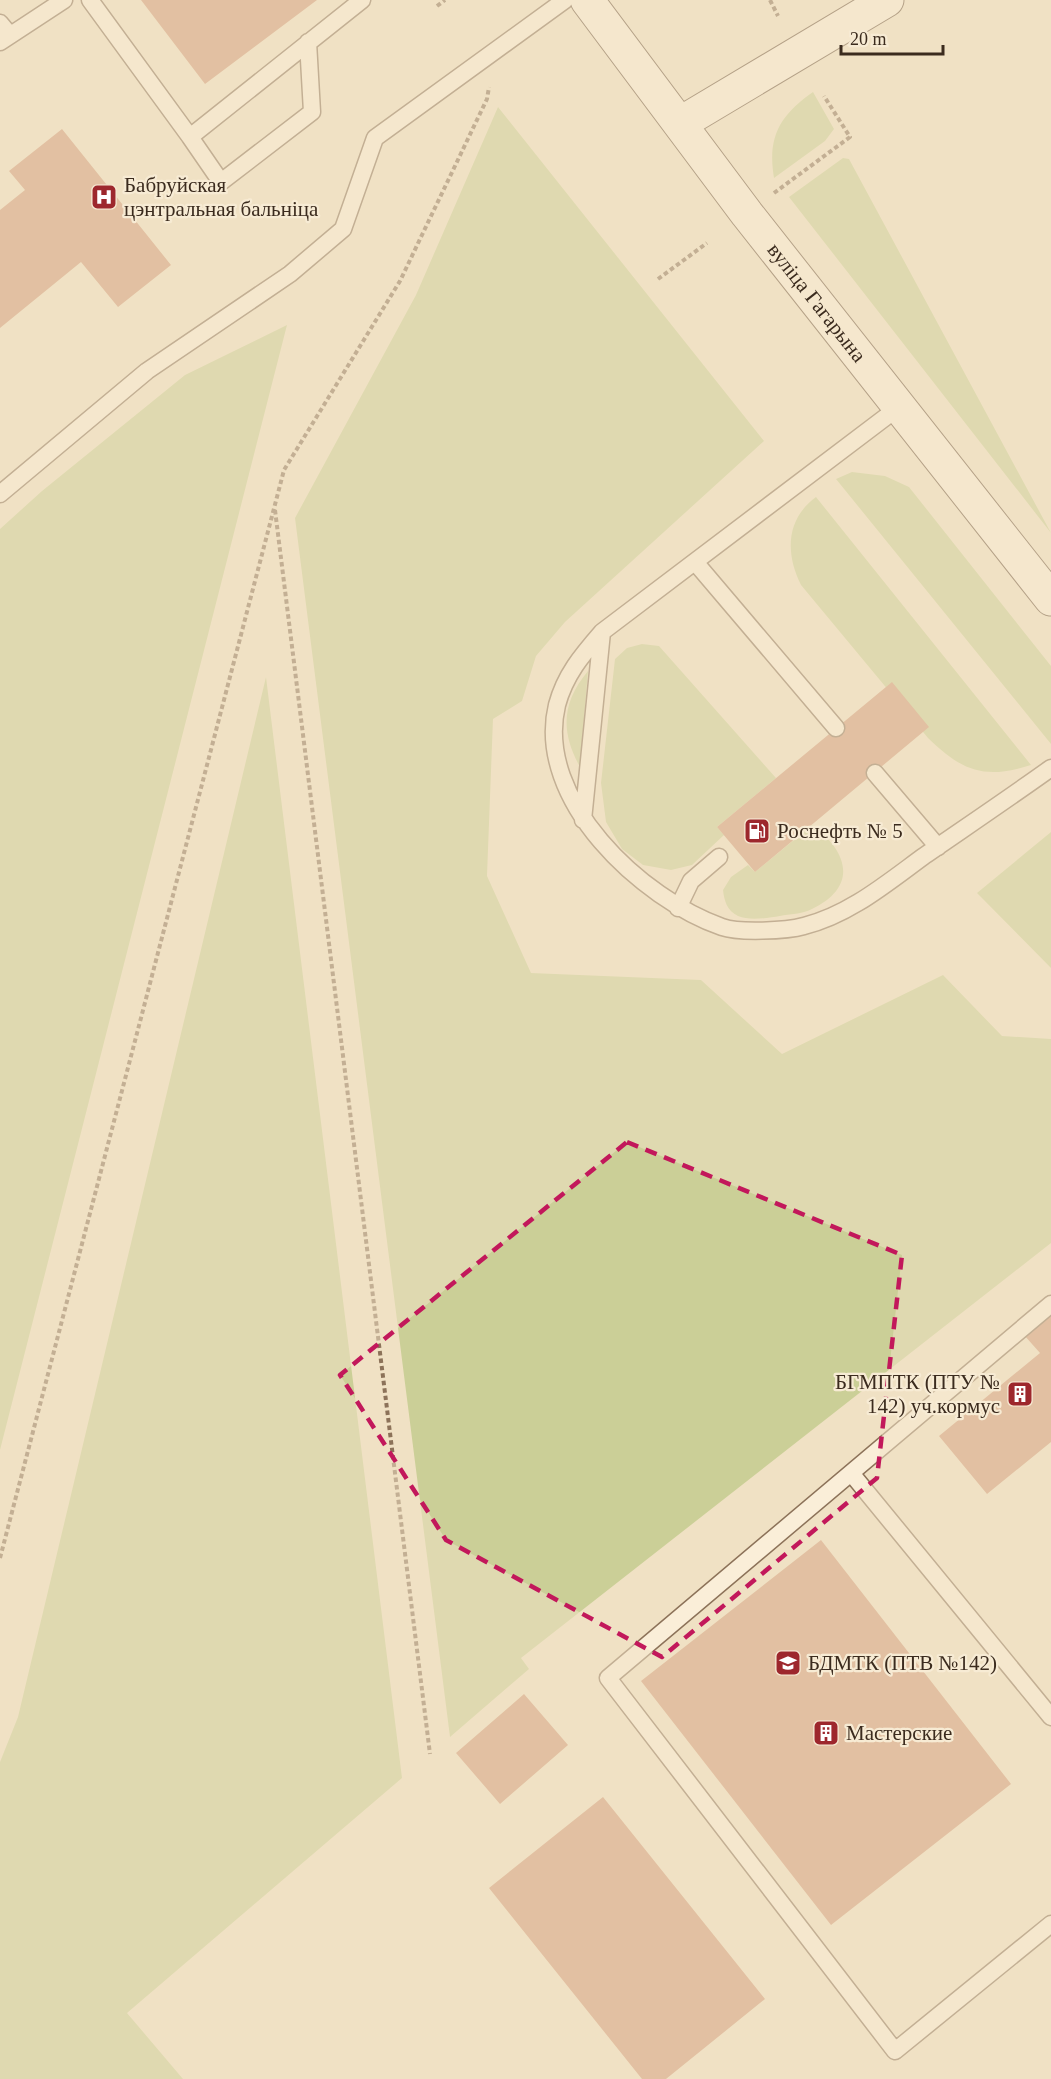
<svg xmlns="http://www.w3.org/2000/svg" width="1051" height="2079" font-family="'Times New Roman',serif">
<rect width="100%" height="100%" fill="#f0e1c4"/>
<path fill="#cbcf97" d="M813,92L834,129L825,141L774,178C767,137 780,115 813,92Z
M498,107L764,441L565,622L536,656L522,701L493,719L487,876L531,973L701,980L782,1054L943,975L1002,1036L1051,1039V1243L521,1658L529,1669L450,1737L295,518L416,295Z
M843,158L849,159L1051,533L789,197Z
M287,325L0,1450V529L42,491L185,375Z
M852,472L885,476L909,487L1051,666V744L836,479Z
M816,497L1031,765C984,780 962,771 928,738L801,585C785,553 786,519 816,497Z
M642,644L659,646L776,778L717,827L724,835L692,865L671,870L643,865L622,849L606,822L601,783L615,659L627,648Z
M588,671L580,767C560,731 562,702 588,671Z
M266,677L402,1778L127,2013L183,2079H0V1762L18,1717Z
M812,825C849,852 858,887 812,909C802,914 790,914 780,916C768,918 749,921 738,916C727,911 724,900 723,890L731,877L748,865L755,872Z
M1051,832V968L977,893Z"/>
<path fill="#d09878" d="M141,0H317L205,84Z
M62,129L171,265L118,307L81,262L0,328V210L25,190L9,171Z
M892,682L929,727L755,872L717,827Z
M1051,1313V1442L987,1494L939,1436L1040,1353L1024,1335Z
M821,1540L1011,1784L831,1925L641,1681Z
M524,1694L568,1745L500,1804L456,1753Z
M603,1797L765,1999L666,2079H642L489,1888Z"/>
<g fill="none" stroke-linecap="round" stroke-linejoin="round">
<g stroke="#8c7259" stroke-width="19">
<path id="service" d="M90,0L190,137L362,0
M0,23L10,35
M0,42L64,0
M190,137L221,182L312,112L308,42
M899,407L602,632C582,655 565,675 557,705C534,800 642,899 722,927C739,933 786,931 804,926C849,915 887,883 924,856C966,827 1009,798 1051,768
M0,494L147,371L290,274L343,229L375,138L565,0
M695,562L836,728
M875,773L938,847
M583,820L602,632
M678,908L691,881L719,857
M1051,1304L608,1678L895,2051L1051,1924
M851,1473L1051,1717"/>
</g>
<g stroke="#6d533d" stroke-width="35">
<g id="secondary">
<path id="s1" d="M587,0L747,214L1051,599"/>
<path d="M681,123L887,0"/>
</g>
</g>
<path stroke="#8c7259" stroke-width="4" stroke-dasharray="4.5 3" stroke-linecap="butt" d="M770,0L778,16
M437,6L445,0
M774,193L850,137L824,96
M658,279L707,243
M275,510L430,1754
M0,1558L284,470L400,281L487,99L489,87"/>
<use href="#service" stroke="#faeed8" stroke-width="16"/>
<use href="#secondary" stroke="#faeed8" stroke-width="33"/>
</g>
<path d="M0 0H1051V2079H0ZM627,1142L902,1255L877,1478L662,1657L446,1540L340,1375Z" fill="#f0e1c4" fill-opacity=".55" fill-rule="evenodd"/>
<path fill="none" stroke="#c2185b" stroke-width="4.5" stroke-dasharray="12 8" stroke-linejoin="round" d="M627,1142L902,1255L877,1478L662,1657L446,1540L340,1375Z"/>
<defs>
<g id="hospital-square" transform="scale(1.35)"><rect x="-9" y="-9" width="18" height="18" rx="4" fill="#9d272d" stroke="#f7ebd4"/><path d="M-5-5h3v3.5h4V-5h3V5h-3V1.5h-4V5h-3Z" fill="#fff"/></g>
<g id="fuel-square" transform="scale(1.35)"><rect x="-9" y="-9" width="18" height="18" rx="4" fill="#9d272d" stroke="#f7ebd4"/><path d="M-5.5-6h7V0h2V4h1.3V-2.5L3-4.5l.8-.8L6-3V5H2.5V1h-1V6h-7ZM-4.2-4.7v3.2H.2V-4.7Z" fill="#fff"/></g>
<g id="building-square" transform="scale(1.35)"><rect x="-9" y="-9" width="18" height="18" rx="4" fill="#9d272d" stroke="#f7ebd4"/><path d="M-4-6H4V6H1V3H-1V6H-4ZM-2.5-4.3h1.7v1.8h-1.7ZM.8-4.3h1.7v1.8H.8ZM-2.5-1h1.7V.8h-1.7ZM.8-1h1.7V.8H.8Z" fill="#fff"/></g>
<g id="university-square" transform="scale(1.35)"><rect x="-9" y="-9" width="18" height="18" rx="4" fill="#9d272d" stroke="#f7ebd4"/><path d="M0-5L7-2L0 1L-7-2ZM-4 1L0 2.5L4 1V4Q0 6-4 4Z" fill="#fff"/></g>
</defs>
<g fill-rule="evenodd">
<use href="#hospital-square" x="104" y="197"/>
<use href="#fuel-square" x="757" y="831"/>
<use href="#building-square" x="1020" y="1394"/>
<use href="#university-square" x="788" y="1663"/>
<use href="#building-square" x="826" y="1733"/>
</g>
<g text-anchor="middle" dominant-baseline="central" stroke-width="4.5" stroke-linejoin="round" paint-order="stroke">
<g font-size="21" fill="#3b2b1e" stroke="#f7ebd4" text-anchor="start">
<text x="124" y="185">Бабруйская<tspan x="124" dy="24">цэнтральная бальніца</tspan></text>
<text x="777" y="831">Роснефть № 5</text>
<text x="1000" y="1382" text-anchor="end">БГМПТК (ПТУ №<tspan x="1000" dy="24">142) уч.кормус</tspan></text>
<text x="808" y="1663">БДМТК (ПТВ №142)</text>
<text x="846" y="1733">Мастерские</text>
</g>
<g font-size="21" fill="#3b2b1e" stroke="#f7ebd4">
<text stroke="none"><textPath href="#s1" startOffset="380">вуліца Гагарына</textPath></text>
</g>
</g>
<path d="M841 45v9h102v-9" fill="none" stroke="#3b2b1e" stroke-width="3"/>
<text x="850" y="45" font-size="18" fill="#3b2b1e" stroke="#f7ebd4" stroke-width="4.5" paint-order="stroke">20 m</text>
</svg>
